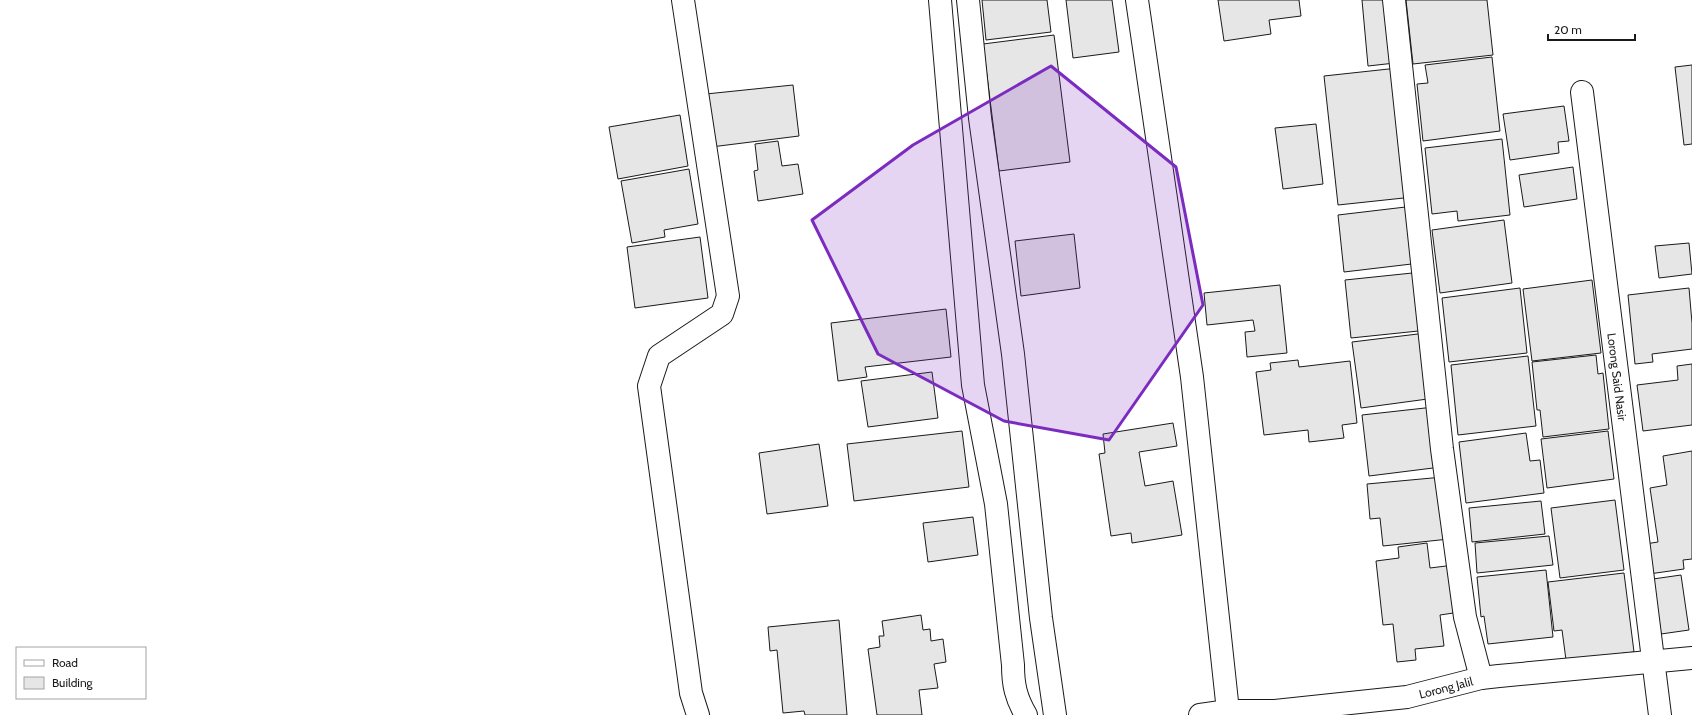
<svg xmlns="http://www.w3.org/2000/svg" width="1692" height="715" font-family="Cabin,sans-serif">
<rect width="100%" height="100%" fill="#fff"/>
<path fill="#e6e6e6" stroke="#1a1a1a" d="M982,0H1047L1051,32L986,40Z
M1066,0H1112L1119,52L1073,58Z
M1218,0H1299L1301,16L1269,20L1271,34L1224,41Z
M1362,0H1389L1395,63L1368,66Z
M1406,0H1487L1493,55L1413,64Z
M1054,35L1070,162L999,171L983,44Z
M1492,57L1500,131L1423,141L1417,84L1428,83L1425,65Z
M1692,65V144L1684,145L1675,67Z
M1398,68L1413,197L1338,205L1324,76Z
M793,85L799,136L711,147L706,94Z
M1564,106L1569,141L1558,142L1559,153L1510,160L1503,114Z
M680,115L688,166L618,179L609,127Z
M1316,124L1323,184L1283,189L1275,128Z
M1502,139L1510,215L1458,221L1457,211L1432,214L1425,148Z
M778,141L782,166L798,164L803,194L758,201L754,171L758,170L755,144Z
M1573,167L1577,199L1524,207L1519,175Z
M689,169L698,224L664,230L665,237L632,243L621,181Z
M1414,206L1420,263L1344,272L1338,215Z
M1504,220L1512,283L1440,293L1432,230Z
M1074,234L1080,288L1021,296L1015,241Z
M700,237L708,298L635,308L627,247Z
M1689,243L1692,274L1659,278L1655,246Z
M1422,272L1428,330L1351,338L1345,280Z
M1592,280L1601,353L1532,361L1523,289Z
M1280,285L1287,353L1247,357L1245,332L1255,331L1253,320L1207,325L1204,293Z
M1520,288L1527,353L1449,362L1442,298Z
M1689,288L1692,323V349L1652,354L1653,362L1635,364L1628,295Z
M946,309L951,357L865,367L867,377L838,381L831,323Z
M1426,333L1435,398L1361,408L1352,342Z
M1596,355L1598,374L1603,373L1609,429L1543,437L1540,410H1537L1532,362Z
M1528,356L1536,426L1458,435L1451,365Z
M1298,360L1299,367L1350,361L1357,423L1342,425L1344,438L1309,442L1308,430L1264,435L1256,372L1271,370L1270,363Z
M1692,364V425L1643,431L1637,385L1678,380L1677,366Z
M932,372L938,418L868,427L861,381Z
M1434,407L1441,467L1369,476L1362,415Z
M1173,423L1177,446L1139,452L1145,486L1173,481L1182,535L1132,543L1131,533L1111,536L1099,454L1105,453L1103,434Z
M962,431L969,487L854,501L847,444Z
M1608,431L1614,479L1547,488L1541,439Z
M1526,433L1530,461L1540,460L1544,493L1466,503L1459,442Z
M819,444L828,506L767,514L759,453Z
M1692,451V559L1683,560L1684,569L1649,574L1645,544L1658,542L1650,488L1667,485L1663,456Z
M1443,477L1449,539L1383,546L1380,518L1370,519L1367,484Z
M1615,500L1624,570L1560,578L1551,508Z
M1541,501L1545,534L1472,542L1469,508Z
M973,517L978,555L928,562L923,523Z
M1549,536L1553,565L1477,573L1475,543Z
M1427,543L1430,568L1454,565L1460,612L1440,615L1444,646L1415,649L1416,660L1397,662L1393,624L1383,625L1376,561L1399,558L1398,547Z
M1546,570L1553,637L1488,644L1484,616L1481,617L1477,577Z
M1624,573L1634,652L1566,660L1562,630L1554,631L1548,582Z
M1681,575L1689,630L1661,634L1653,579Z
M921,615L923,630L930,629L931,641L943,639L946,662L934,664L938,688L919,690L922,715H877L868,649L880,647L879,636H884L882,621Z
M839,620L847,715H805L804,711L783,713L777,650L770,651L768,627Z"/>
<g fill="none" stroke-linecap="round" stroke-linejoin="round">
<g stroke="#1a1a1a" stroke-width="24">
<g id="minor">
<path d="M683,0L728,296L722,314L659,356L649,386L691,693L698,715"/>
<path d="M940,0L973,385L996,504L1013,665C1013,685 1016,698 1026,715"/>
<path d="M968,0L980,118L1013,354L1041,618L1055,715"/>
<path d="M1137,0L1192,377L1228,711"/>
<path d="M1394,0L1442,449L1465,617L1481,678"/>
<path id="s1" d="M1582,92L1660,715"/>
<path id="s2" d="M1200,715L1228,711H1275L1407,697L1481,678L1499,676L1692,658"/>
</g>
</g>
<use href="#minor" stroke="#fff" stroke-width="22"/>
</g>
<path fill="#7b2cbf" fill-opacity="0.2" stroke="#7b2cbf" stroke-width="3" stroke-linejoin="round" d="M1051,66L1176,167L1203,305L1109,440L1004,421L878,354L812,220L913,145Z"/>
<g text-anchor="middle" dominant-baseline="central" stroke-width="3" stroke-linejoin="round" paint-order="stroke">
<g font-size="12" fill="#1a1a1a" stroke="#fff">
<text stroke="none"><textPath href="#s1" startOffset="287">Lorong Said Nasir</textPath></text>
<text stroke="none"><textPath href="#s2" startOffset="248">Lorong Jalil</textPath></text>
</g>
</g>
<rect x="16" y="647" width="130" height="52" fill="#ffffff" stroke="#a3a3a3"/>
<rect x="24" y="660" width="20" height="6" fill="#ffffff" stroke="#a3a3a3"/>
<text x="52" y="667" font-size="12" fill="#1a1a1a">Road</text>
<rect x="24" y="677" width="20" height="12" fill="#e6e6e6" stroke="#a3a3a3"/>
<text x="52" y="687" font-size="12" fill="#1a1a1a">Building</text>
<path d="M1548 34v6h87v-6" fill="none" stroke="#1a1a1a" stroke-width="2"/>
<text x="1554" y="34" font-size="12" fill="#1a1a1a" stroke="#ffffff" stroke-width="3" paint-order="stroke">20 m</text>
</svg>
